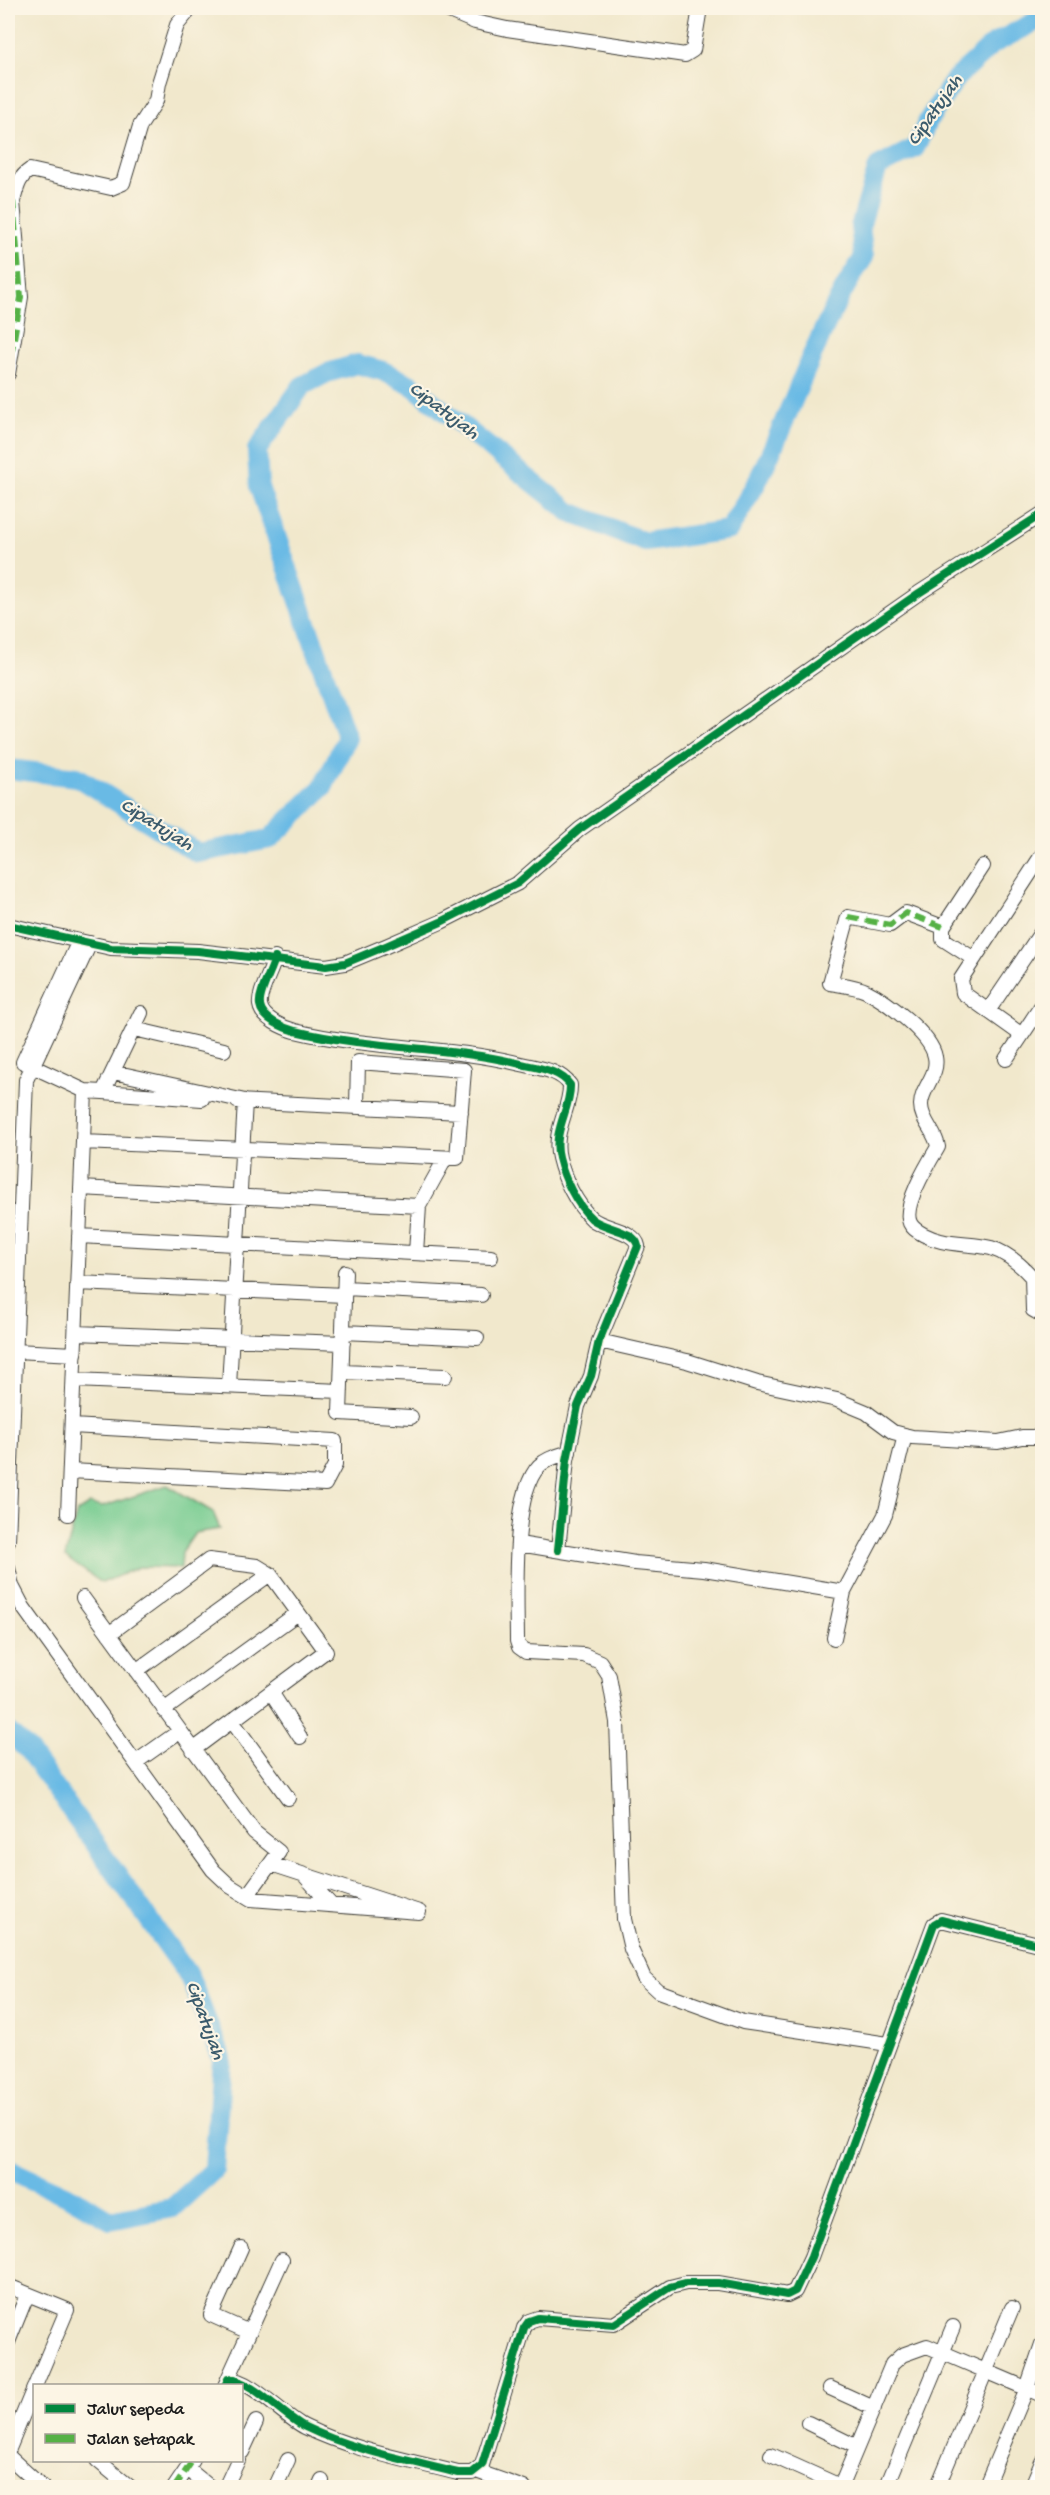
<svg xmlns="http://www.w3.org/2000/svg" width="1050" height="2495" font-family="'Gochi Hand',sans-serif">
<rect width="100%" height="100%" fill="#fcf5e5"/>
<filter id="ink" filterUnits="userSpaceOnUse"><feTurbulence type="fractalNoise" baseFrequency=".0167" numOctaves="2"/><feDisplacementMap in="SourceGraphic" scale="12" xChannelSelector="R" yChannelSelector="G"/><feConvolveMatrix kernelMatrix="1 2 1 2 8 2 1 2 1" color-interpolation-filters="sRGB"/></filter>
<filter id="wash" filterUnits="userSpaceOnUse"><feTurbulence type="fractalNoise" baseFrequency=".008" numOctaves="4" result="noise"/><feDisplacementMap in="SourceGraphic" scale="24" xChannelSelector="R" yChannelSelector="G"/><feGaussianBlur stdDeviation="1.35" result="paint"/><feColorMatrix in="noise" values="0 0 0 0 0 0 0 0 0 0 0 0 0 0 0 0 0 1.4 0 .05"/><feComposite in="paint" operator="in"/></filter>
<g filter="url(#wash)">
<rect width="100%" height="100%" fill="#f1e8cc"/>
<path fill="#74cb8f" stroke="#487456" stroke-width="1.5" d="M167,1485L213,1512L220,1529L195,1533L182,1552L181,1568L139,1567L102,1583L65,1557L77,1512L90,1504L102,1507Z"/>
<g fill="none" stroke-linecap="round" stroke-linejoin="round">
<path stroke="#69bae5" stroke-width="20" d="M8,769L77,777L198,853L270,839L323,787L347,738L259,487L257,450L302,386L327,373L357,364L383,371L413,386L570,512L645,542L729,530C738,514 748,498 757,482C794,407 817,327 864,257L860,227L878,167L915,148L929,119L956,78L993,44L1042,18
M8,1732L28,1750L189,1976L222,2059L214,2170L172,2208L110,2220L78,2201L8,2169"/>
</g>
</g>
<g filter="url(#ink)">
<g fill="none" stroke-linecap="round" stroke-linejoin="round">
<g stroke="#3c3b36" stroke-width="16">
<path id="minor" d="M442,8L475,22L507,29L685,55L693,50L700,8
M8,199L13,201C17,188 18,178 30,170L111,188L123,183L140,126L156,101L159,83L177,25L191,8
M8,374L21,297L13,201
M8,925L111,948L198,951L326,966L345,963L386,946L441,922L518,883L580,829L919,593L1042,514
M943,927L906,913L890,925L848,917L830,983C842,985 856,986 866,991C886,1001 931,1034 935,1057C939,1075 921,1088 921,1105C921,1121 936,1132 938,1147C929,1162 902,1206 910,1223C914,1232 932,1239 941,1241C957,1245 975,1244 991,1248C1008,1253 1021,1265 1032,1277L1033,1310L1042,1315
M79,941L23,1062L85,1091L103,1092L141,1013
M275,958C272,971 258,993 260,1005C262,1019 284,1028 295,1031C369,1049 447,1046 521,1064C538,1068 560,1070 570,1085C571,1108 552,1131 559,1158C564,1179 576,1204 592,1219C604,1229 635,1230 638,1246L599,1341L591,1376L578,1406L567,1460L558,1550
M974,959L943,939V927L983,866
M988,1011L1042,931
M134,1029L224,1050
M1022,1035L963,993L961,979L1042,855
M1006,1059L1042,1005
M113,1072L245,1101L229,1386
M103,1092L202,1099
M237,1101L461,1112
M83,1142L457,1158L464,1070L358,1062L357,1106
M81,1188L419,1206
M79,1236L491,1257
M416,1253L419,1206L445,1159
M345,1272L340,1413L411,1417
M78,1283L344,1295
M345,1288L481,1295
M343,1332L477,1338
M76,1333L343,1343
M599,1341L687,1361L757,1383L837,1400L866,1412L893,1432L912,1437L998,1442L1022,1437H1042
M15,1351L75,1354
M342,1372L445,1376
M74,1380L341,1391
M569,1452C559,1456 547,1458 539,1466C511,1495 517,1600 517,1641L519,1647L526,1652L584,1655L600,1662L609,1676L617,1722L624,1919L631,1949L644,1978L658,1991L743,2022L888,2044
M70,1471L325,1484L335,1465V1441L72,1426
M68,1514L85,1091
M8,1541L26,1080L90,943
M519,1544L635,1563L704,1569L844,1592
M8,1568L12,1586L23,1607L213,1870L230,1886L251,1899L419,1912L271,1864
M83,1598L254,1832L279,1852L247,1896
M109,1634L209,1560L257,1566L270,1574L326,1651L193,1750
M834,1638L844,1592L885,1515L905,1435
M136,1671L270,1574
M271,1692L300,1737
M164,1710L298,1613
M232,1721L288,1798
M136,1762L180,1731
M304,1875L331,1905
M241,2248L211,2315L249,2332
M8,2286L67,2310L35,2386
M8,2342L27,2295
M228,2379L282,2260
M225,2386L228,2379C251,2379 283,2416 305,2427C352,2450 407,2460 458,2473H472L482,2465L524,2328L529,2321L538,2318L614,2324L670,2287L686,2283H718L787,2295L795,2291L811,2257L934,1924L941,1920L1042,1945
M830,2388L874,2408
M808,2423L857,2447
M8,2451L34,2388
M242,2452L256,2422
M771,2455L840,2486
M8,2456L43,2488
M97,2460L131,2488
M189,2470L211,2488
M476,2471L524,2488
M174,2488L193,2460
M225,2488L238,2460
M275,2488L288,2460
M319,2488L322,2481
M840,2488L892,2364L902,2355L927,2346L1042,2395
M886,2488L953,2327
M937,2488L1012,2308
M985,2488L1027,2388L1042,2344
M1031,2488L1042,2462"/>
</g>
<use href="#minor" stroke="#fff" stroke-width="14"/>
<path stroke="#55b145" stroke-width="6" stroke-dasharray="12 6" stroke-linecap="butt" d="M8,374L21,297L13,201
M848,917L890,925L906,913L943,927
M174,2488L193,2460"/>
<g stroke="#fcf5e5" stroke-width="11">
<path id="cycleway" d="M8,925L111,948L198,951L326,966L345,963L386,946L441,922L518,883L580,829L919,593L1042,514
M275,958C272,971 258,993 260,1005C262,1019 284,1028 295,1031C369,1049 447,1046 521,1064C538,1068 560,1070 570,1085C571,1108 552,1131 559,1158C564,1179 576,1204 592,1219C604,1229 635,1230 638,1246L599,1341L591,1376L578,1406L567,1460L558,1550
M225,2386L228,2379C251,2379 283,2416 305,2427C352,2450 407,2460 458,2473H472L482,2465L524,2328L529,2321L538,2318L614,2324L670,2287L686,2283H718L787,2295L795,2291L811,2257L934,1924L941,1920L1042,1945"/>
</g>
<use href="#cycleway" stroke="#00873e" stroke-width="8"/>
</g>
</g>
<g text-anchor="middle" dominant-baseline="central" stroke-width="4.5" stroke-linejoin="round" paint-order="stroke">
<g font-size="20" font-style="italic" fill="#3b5b6c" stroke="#fcf5e5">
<text transform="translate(936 111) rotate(-55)">Cipatujah</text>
<text transform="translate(443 412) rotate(37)">Cipatujah</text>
<text transform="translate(156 826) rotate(32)">Cipatujah</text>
<text transform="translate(204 2021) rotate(70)">Cipatujah</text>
</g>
</g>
<rect width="1050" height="2495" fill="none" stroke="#fcf5e5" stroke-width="30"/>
<rect x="33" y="2384" width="210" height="78" fill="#fcf5e5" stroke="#a29e95" stroke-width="1.5"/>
<rect x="45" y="2404" width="30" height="9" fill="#00873e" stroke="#a29e95" stroke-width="1.5"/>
<text x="87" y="2414" font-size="18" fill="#1c1c1c">Jalur sepeda</text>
<rect x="45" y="2434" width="30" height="9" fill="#55b145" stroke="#a29e95" stroke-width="1.5"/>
<text x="87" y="2444" font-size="18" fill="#1c1c1c">Jalan setapak</text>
</svg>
